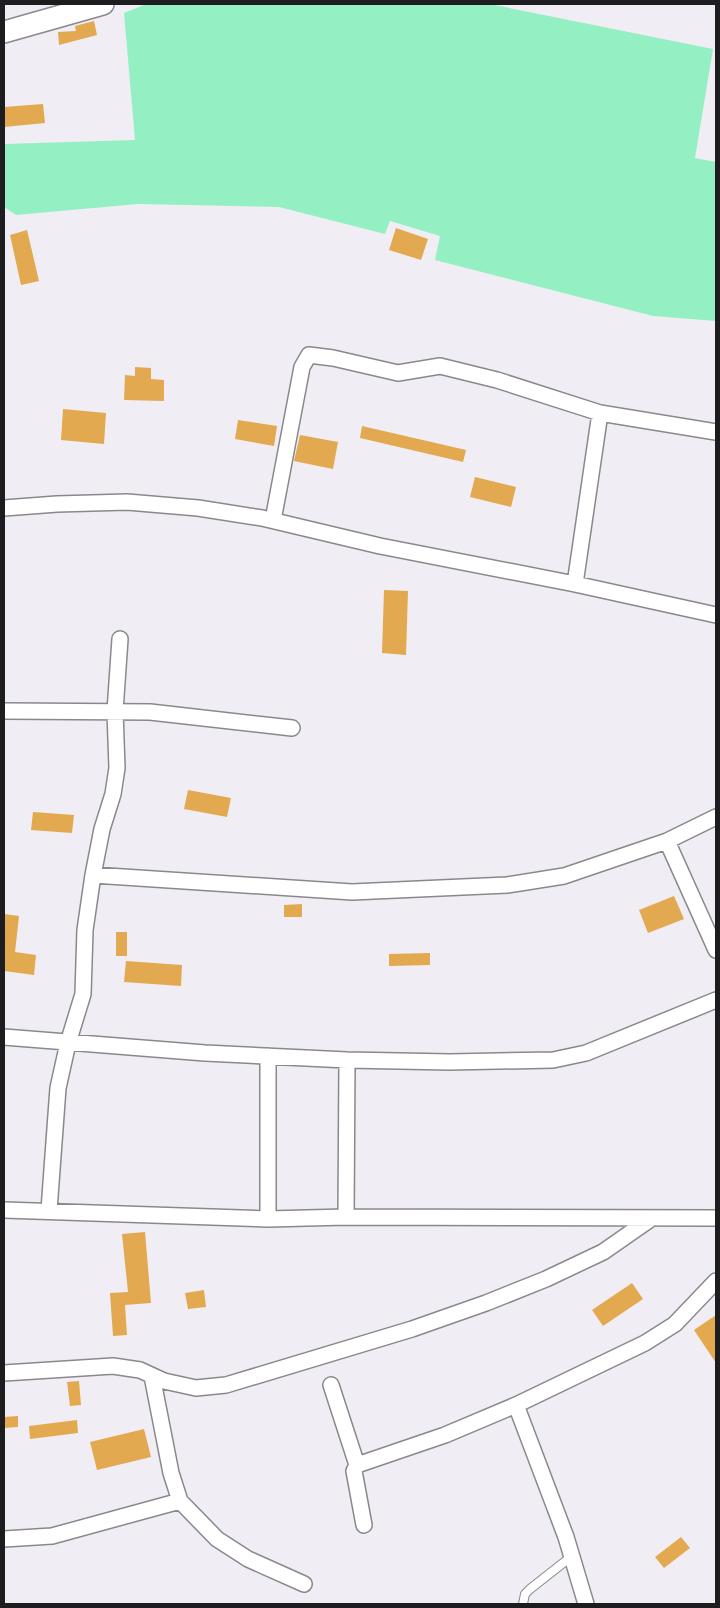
<svg xmlns="http://www.w3.org/2000/svg" width="720" height="1608" font-family="Cabin,sans-serif">
<rect width="100%" height="100%" fill="#f0eef4"/>
<path fill="#94f0c3" d="M146,4H490L713,49L695,158L716,162V321L653,316L435,260L440,236L390,221L385,234L279,207L138,204L16,215L4,207V144L135,140L124,13Z"/>
<path fill="#e2a950" d="M94,21L97,35L59,45L58,32L76,31L75,26Z
M43,104L45,123L4,127V107Z
M396,228L428,239L421,260L389,250Z
M27,230L39,281L21,285L10,235Z
M135,367L151,368V379L164,380V401L124,400L125,375L135,376Z
M63,409L106,413L104,444L61,440Z
M238,420L277,426L274,446L235,439Z
M362,426L466,450L463,462L360,438Z
M300,435L338,442L333,469L294,461Z
M475,477L516,487L511,507L470,497Z
M384,590L408,591L406,655L382,653Z
M188,790L231,798L227,817L184,809Z
M33,812L74,815L72,833L31,830Z
M674,896L684,919L648,933L639,910Z
M302,904V917H284V905Z
M4,914L19,916L15,952L36,955L34,975L4,971Z
M116,932H127V956H116Z
M430,953V965L389,966V954Z
M126,961L182,965L181,986L124,982Z
M145,1232L151,1303L125,1305L127,1335L113,1336L110,1293L128,1292L122,1234Z
M632,1283L643,1299L603,1326L592,1310Z
M204,1290L206,1307L188,1309L185,1293Z
M716,1315V1363L694,1330Z
M79,1381L81,1405L70,1406L67,1382Z
M18,1416V1427L4,1428V1417Z
M77,1420L78,1433L30,1439L29,1426Z
M144,1429L151,1457L97,1470L90,1442Z
M681,1537L690,1548L664,1568L655,1557Z"/>
<g fill="none" stroke-linecap="round" stroke-linejoin="round">
<g stroke="#89888d" stroke-width="10">
<path id="lane" d="M523,1604L525,1594L530,1589L572,1556"/>
</g>
<g stroke="#89888d" stroke-width="18">
<path id="street" d="M4,508L57,504L127,502L198,508L262,518L380,546L575,584L716,615
M273,520L302,367L309,355L333,358L398,373L440,366L497,380L600,413L716,432
M575,584L600,413
M4,711L150,712L292,728
M667,841L716,950
M93,875L352,892L507,885L564,876L667,841L716,817
M4,1037L205,1053L347,1060L450,1062L553,1060L586,1053L716,1000
M4,1210L268,1219L346,1217L716,1218
M49,1210L58,1088L68,1043L83,994L85,930L93,875L102,829L113,794L117,768L115,711L120,639
M346,1217L347,1060
M268,1219V1056
M4,1373L113,1366L140,1370L164,1381L196,1388L226,1385L412,1329L486,1303L546,1279L603,1252L649,1220
M152,1376L171,1473L180,1501
M331,1385L357,1465
M516,1405L566,1537L586,1604
M364,1525L354,1471L357,1465L445,1435L516,1405L645,1343L675,1324L716,1281
M4,1539L52,1536L180,1501L217,1539L248,1559L304,1584"/>
</g>
<g stroke="#89888d" stroke-width="24">
<path id="secondary" d="M4,32L103,4"/>
</g>
<use href="#lane" stroke="#fff" stroke-width="8"/>
<use href="#street" stroke="#fff" stroke-width="15"/>
<use href="#secondary" stroke="#fff" stroke-width="21"/>
</g>
<rect width="720" height="1608" fill="none" stroke="#1d1d1f" stroke-width="10"/>
</svg>
